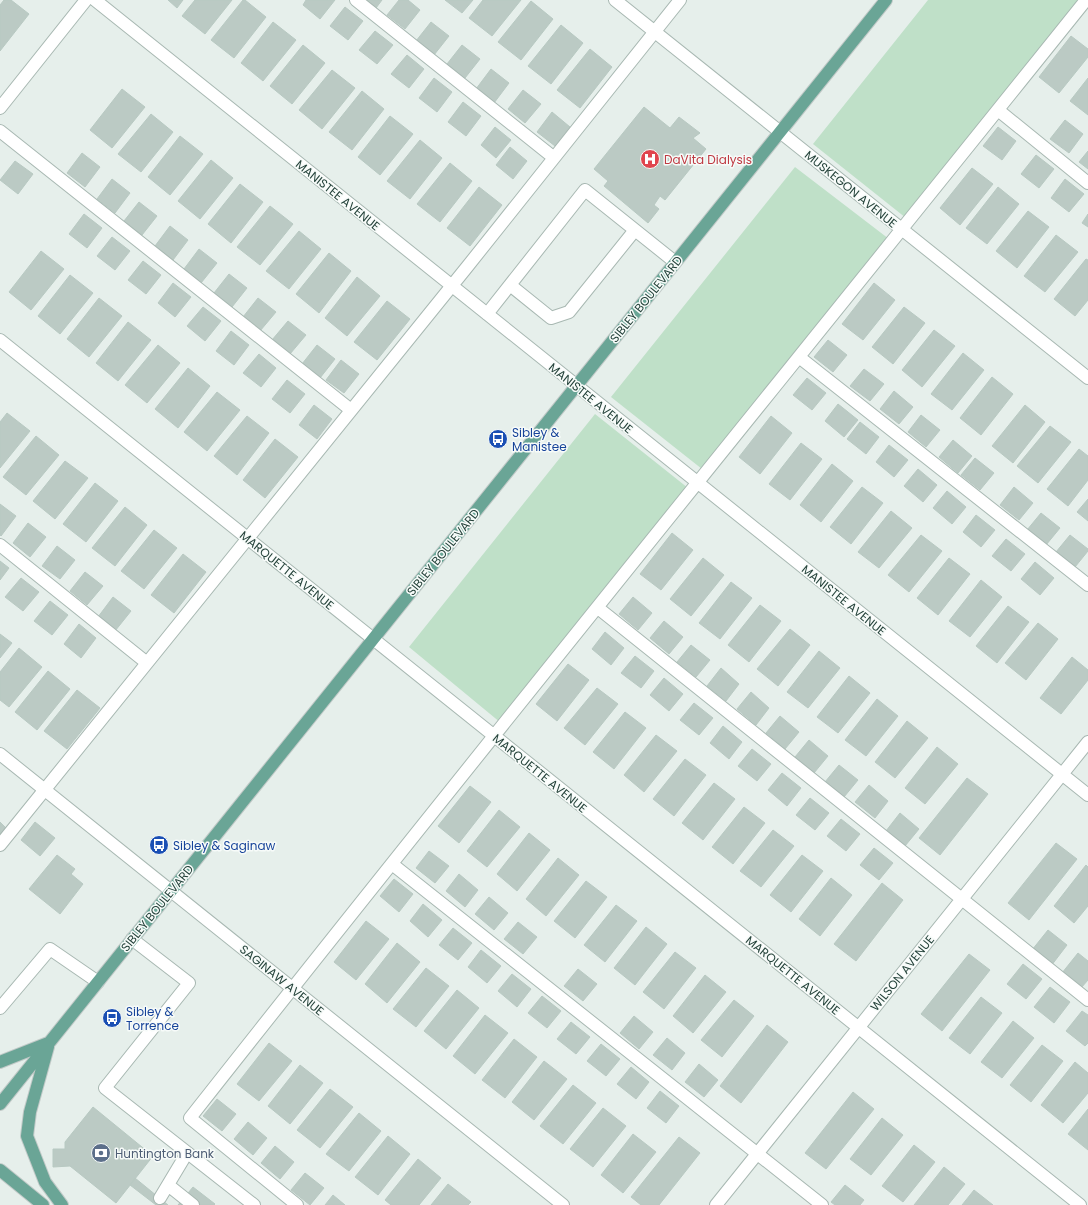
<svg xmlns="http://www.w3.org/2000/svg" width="1088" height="1205" font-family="Poppins,sans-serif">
<rect width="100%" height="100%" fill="#e6efeb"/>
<path fill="#bfe0c8" d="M928,0H1081L906,218L813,144Z
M795,167L889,239L702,469L611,397Z
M595,414L688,488L501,723L409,647Z"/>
<path fill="#bbcac4" stroke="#b8c9c2" d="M4,0H11L29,14L0,51V5Z
M168,0H183L177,8Z
M195,0H232L205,34L182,16Z
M243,0H245L266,17L234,58L211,40Z
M306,0H335L320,19L303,5Z
M366,0H382L376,8Z
M399,0H408L420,10L405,29L387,15Z
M445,0H473L462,13Z
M483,0H521L492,36L469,18Z
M531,1L553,19L521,60L498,42Z
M345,7L363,21L348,40L330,26Z
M273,22L296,40L263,81L241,63Z
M431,22L449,36L434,55L416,41Z
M561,25L583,43L551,84L528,66Z
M375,31L393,45L377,64L359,50Z
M1071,36L1088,49V57L1059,93L1039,77Z
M303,45L325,63L292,104L270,86Z
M462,45L480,59L465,78L447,64Z
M590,49L612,67L580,108L557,90Z
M407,55L424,69L409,88L391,74Z
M491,69L509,83L494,103L476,89Z
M332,70L355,88L322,129L299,110Z
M434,78L452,92L437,112L419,98Z
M1088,78V115L1070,101Z
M122,89L145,107L112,148L90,130Z
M523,90L541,104L525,123L508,109Z
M362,91L384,109L352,150L329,132Z
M463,102L481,116L466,136L448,122Z
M644,107L670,128L679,117L700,133L693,138L706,149L665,200L660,196L654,205L659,209L648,223L604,186L608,181L594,169Z
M552,112L570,127L555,146L537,132Z
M151,114L173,132L141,172L118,154Z
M390,116L413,134L380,175L358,157Z
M1065,120L1083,134L1069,153L1050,139Z
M495,127L511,140L496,158L481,145Z
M998,127L1016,141L1002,160L983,146Z
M180,136L203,154L170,195L148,177Z
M420,140L442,158L410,199L387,181Z
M510,147L527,161L513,179L496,165Z
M1088,151V169L1079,162Z
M82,153L100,167L85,187L67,173Z
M1036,155L1054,169L1039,188L1021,174Z
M211,160L233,178L200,219L178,201Z
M15,161L33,174L18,194L0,180Z
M450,163L472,181L440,222L417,204Z
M972,168L993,184L960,225L940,208Z
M112,179L130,193L115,213L97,199Z
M1065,179L1084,194L1069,212L1051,198Z
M240,184L263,202L231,243L208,224Z
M479,187L502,205L470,246L447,228Z
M998,187L1019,204L987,244L966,228Z
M139,202L157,216L142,235L124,221Z
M270,206L293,224L260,265L237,247Z
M1028,211L1049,227L1017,268L996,251Z
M84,214L102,228L87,248L69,234Z
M1088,214V227L1082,223Z
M170,226L188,240L173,260L155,246Z
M299,231L321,249L289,289L266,271Z
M1056,235L1078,252L1045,292L1024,276Z
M112,237L130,251L115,270L97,256Z
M199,249L217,263L201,283L184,269Z
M41,251L64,269L31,310L9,292Z
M329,253L351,271L319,313L296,294Z
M1086,259L1088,260V300L1075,316L1054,299Z
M143,261L161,275L146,294L128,280Z
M229,274L247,288L232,307L214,293Z
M70,275L93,293L60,334L38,316Z
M357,277L380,296L347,336L325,318Z
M173,283L191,297L175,317L158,303Z
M874,283L895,300L863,340L842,324Z
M99,298L122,316L89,357L67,339Z
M258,298L276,312L260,331L243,317Z
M387,301L410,319L377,360L354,342Z
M203,307L221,321L205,341L187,326Z
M904,307L925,323L893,364L872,347Z
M288,321L306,335L290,354L272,340Z
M128,322L151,340L118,381L96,363Z
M934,330L955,346L922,387L902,370Z
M231,331L249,345L234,365L216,351Z
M828,340L847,355L833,372L814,357Z
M158,345L180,363L147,403L125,385Z
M317,345L335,359L320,378L302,364Z
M963,353L984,370L952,410L931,394Z
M259,354L276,368L261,387L243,373Z
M341,360L359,374L344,393L326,380Z
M188,368L210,386L178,428L155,409Z
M864,369L884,384L870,401L850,386Z
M992,377L1013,394L981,435L960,418Z
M807,378L826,393L812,410L793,395Z
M287,380L305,394L290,413L272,399Z
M894,391L913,407L899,424L880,409Z
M217,392L240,410L207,451L184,432Z
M838,404L858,420L844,437L825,421Z
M314,405L332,419L317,439L299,425Z
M1025,405L1045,422L1013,463L992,446Z
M7,413L30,431L0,468V422Z
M921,415L940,430L926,447L908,432Z
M247,416L269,433L237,475L214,456Z
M771,416L792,433L760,474L739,457Z
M860,422L879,437L866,454L847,439Z
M1050,426L1071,442L1038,483L1017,466Z
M36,436L59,455L26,495L3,477Z
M275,439L298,457L265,498L243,480Z
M953,440L972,456L958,473L939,457Z
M801,443L822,459L790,500L769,484Z
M889,445L908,460L894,477L876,462Z
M1079,449L1088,456V480L1068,506L1047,489Z
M975,458L994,473L980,490L961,475Z
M65,461L88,478L55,519L33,501Z
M832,464L853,481L821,522L800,505Z
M918,469L937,485L923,502L904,486Z
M95,483L118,501L86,542L63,524Z
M862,487L883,503L851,544L830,527Z
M1014,487L1033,503L1019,520L1000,505Z
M947,491L966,507L952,524L933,508Z
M1088,499V521L1077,512Z
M0,504L16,516L1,536L0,535Z
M125,507L147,525L115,566L92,548Z
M891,511L912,528L879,568L858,552Z
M1041,513L1060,528L1046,545L1027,530Z
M976,515L995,530L981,547L963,532Z
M28,523L46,537L30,557L13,543Z
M154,530L177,548L144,589L121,571Z
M672,533L693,550L661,590L640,574Z
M921,535L942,551L909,592L888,575Z
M1070,535L1088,549V551L1075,567L1056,552Z
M1006,539L1025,554L1011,571L992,556Z
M57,546L75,560L60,579L42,566Z
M183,554L206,572L174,613L151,595Z
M703,558L724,575L691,616L670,599Z
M949,558L970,574L938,615L917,598Z
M0,561L9,568L0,580Z
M1035,562L1054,578L1040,595L1021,579Z
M85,572L103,586L87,605L70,591Z
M21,578L39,592L23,611L5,597Z
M981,580L1002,597L970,637L949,621Z
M731,582L752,598L720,639L699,623Z
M113,597L131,611L115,631L98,617Z
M633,597L652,613L638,630L619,614Z
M50,601L68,615L52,635L34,621Z
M760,605L781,621L749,662L728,645Z
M1008,606L1029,622L997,663L976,646Z
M664,621L683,637L669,654L650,638Z
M1038,623L1058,639L1026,680L1005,663Z
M79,624L96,638L81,658L64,644Z
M790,629L810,645L778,686L757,669Z
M605,632L624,648L611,665L592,649Z
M0,634L12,643L0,658Z
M691,645L710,660L696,677L677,662Z
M19,648L42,667L9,707L0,700V672Z
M819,651L840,668L808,708L787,692Z
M635,656L654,671L641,688L621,673Z
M1072,657L1088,670V680L1061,714L1040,698Z
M568,664L589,680L557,721L536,704Z
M721,668L739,684L726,701L707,686Z
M48,671L70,689L37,730L15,712Z
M849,676L870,693L838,733L817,717Z
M664,678L683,694L669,711L650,695Z
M597,688L618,704L585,745L564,728Z
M77,690L100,708L67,749L44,731Z
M751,692L769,708L756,725L737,709Z
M877,699L898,716L866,756L845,740Z
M694,703L713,718L699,735L680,720Z
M625,712L646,728L614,769L593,752Z
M780,716L799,732L785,749L766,733Z
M907,721L928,738L895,778L875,762Z
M723,726L742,742L729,759L710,743Z
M656,735L677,751L644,792L624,775Z
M809,740L828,756L814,773L795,757Z
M937,747L958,764L925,804L905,788Z
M752,749L771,764L757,781L738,766Z
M685,759L706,775L674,816L653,799Z
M839,765L858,780L844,797L825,782Z
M782,773L801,788L787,806L768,790Z
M967,778L988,794L940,855L919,838Z
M714,783L735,799L703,840L682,823Z
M869,785L888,801L875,818L855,802Z
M470,786L491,802L459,843L438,826Z
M810,798L829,813L815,830L796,815Z
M744,807L765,823L733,864L712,847Z
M499,810L520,827L487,867L467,851Z
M900,813L919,829L905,846L886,831Z
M841,819L860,834L846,851L827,836Z
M0,822L6,828L0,836Z
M35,822L55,838L40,856L21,840Z
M773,830L794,846L761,887L740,871Z
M529,833L550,850L517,891L497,874Z
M1056,843L1077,859L1029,920L1008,903Z
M874,848L893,863L879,880L860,865Z
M429,851L449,866L435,883L416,868Z
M57,855L75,869L71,874L83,884L60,914L29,889Z
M802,855L823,871L791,912L770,895Z
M558,858L579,875L546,916L526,899Z
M1086,865L1088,867V906L1074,923L1054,906Z
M459,874L478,890L465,907L446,891Z
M831,878L852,895L820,936L799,919Z
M394,879L413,894L399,912L380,896Z
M586,881L607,897L575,938L554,921Z
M882,883L903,900L856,961L834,944Z
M489,897L508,913L494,930L475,914Z
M423,904L442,920L428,937L410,921Z
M616,905L637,921L605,962L584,945Z
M366,921L389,939L356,980L334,962Z
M518,922L537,937L523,954L504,939Z
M646,927L667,944L635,985L614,968Z
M453,928L472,943L458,960L439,945Z
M1048,930L1067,945L1051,966L1032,950Z
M397,943L420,962L387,1003L365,984Z
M481,950L501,966L487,983L468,967Z
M675,952L696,968L664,1009L643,992Z
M1078,953L1088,961V980L1081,988L1062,973Z
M969,954L990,970L942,1031L921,1014Z
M1023,964L1042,979L1026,999L1007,984Z
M426,968L449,986L416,1027L393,1009Z
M578,969L597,984L583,1001L564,986Z
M512,974L531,989L517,1007L498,991Z
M705,975L726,992L693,1033L673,1016Z
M1050,987L1070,1002L1054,1023L1034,1007Z
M457,990L479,1008L446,1049L424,1031Z
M542,996L561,1011L547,1028L528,1013Z
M981,997L1002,1013L970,1054L949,1038Z
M734,1000L754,1016L722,1057L701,1040Z
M1082,1011L1088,1015V1043L1085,1046L1066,1031Z
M485,1015L508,1033L475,1074L453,1056Z
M634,1016L653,1032L639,1049L620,1033Z
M1013,1021L1034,1038L1002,1078L981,1062Z
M571,1022L590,1037L576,1054L557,1039Z
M767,1025L788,1042L741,1103L720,1086Z
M667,1038L685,1053L672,1070L653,1055Z
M514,1039L537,1057L505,1098L482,1080Z
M269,1043L292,1061L259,1101L237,1084Z
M601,1044L620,1059L606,1076L587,1061Z
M1042,1045L1063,1061L1031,1102L1010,1085Z
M544,1061L567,1079L534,1120L512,1102Z
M1075,1062L1088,1073V1093L1063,1123L1041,1105Z
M699,1064L718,1080L704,1097L685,1082Z
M300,1065L323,1083L290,1124L268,1106Z
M631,1067L649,1082L636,1099L617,1084Z
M573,1085L596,1103L563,1144L540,1126Z
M330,1089L353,1107L320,1148L297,1130Z
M660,1091L679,1106L666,1123L647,1108Z
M853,1092L874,1109L826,1169L805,1153Z
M217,1099L236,1114L222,1131L203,1116Z
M93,1107L153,1156L116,1203L70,1166L53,1167V1149H65V1142Z
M603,1108L626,1126L593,1167L570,1149Z
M1088,1109V1150L1068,1134Z
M359,1113L381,1131L349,1171L326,1154Z
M882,1118L903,1135L871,1175L850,1159Z
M248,1122L267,1138L253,1155L234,1139Z
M633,1134L656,1152L623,1193L601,1175Z
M388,1136L410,1154L378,1195L355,1177Z
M679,1137L700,1153L659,1205H641L631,1197Z
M914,1145L935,1162L903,1202L882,1186Z
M275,1146L294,1162L280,1179L261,1163Z
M418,1159L441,1178L419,1205H391L385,1200Z
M944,1167L965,1184L948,1205H914Z
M305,1173L324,1188L310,1205L291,1190Z
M135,1178L168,1205H156L130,1185Z
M448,1184L471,1202L468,1205H431Z
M845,1185L864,1200L860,1205H835L831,1202Z
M193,1187L215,1204L214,1205H178Z
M974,1190L993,1205H962Z
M333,1195L345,1205H325Z"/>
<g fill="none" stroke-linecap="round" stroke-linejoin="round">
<g stroke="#a8b8b2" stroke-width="14">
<path id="minor" d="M95,0L1088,795
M356,0L553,157
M615,0L1088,378
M0,108L86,0
M998,110L1088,183
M0,131L351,410
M510,285L551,318L569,312L635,230
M487,314L585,190L675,262
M0,340L1080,1205
M799,357L1088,585
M0,545L147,663
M598,608L1088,1000
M0,754L563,1205
M0,845L467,267L680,0
M392,864L822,1205
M132,939L189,983L105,1088L254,1205
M0,1008L50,949L98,982
M168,1185L193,1205
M160,1198L187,1153
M297,1205L190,1118C485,743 787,373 1086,0
M716,1205L1088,742"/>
</g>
<g stroke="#c2cac8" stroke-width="14">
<path id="major" d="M48,1047L30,1112L27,1136L45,1182L62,1205
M0,1062L48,1043
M0,1104L886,0
M0,1170L43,1205"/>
</g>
<use href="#minor" stroke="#fff" stroke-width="12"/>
<use href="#major" stroke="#6aa596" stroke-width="12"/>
</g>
<defs>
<g id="hospital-disc" transform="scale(1)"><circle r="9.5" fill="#e0444e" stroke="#f7fbf9"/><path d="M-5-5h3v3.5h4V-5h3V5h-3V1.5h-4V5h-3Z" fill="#fff"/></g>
<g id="bus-disc" transform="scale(1)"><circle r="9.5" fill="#1a4fb4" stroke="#f7fbf9"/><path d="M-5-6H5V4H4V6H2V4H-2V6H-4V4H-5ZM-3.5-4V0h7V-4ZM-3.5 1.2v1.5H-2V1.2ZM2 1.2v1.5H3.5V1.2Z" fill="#fff"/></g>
<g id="bank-disc" transform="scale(1)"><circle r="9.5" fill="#5c6f8a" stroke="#f7fbf9"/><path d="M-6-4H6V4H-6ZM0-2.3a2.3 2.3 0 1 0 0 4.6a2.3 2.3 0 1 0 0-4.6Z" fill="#fff"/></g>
</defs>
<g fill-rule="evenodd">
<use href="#hospital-disc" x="650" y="159"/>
<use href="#bus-disc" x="498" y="439"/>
<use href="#bus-disc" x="159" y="845"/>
<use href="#bus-disc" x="112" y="1018"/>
<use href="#bank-disc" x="101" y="1153"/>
</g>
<g text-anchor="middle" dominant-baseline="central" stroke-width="3" stroke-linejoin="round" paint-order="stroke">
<g font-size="12" fill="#be3a42" stroke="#f7fbf9" text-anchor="start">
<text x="664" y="159">DaVita Dialysis</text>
</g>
<g font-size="12" fill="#24423a" stroke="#f7fbf9">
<text transform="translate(851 189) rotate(39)">MUSKEGON AVENUE</text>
<text transform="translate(338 195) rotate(39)">MANISTEE AVENUE</text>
<text transform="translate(646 299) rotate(-51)">SIBLEY BOULEVARD</text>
<text transform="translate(591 398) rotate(39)">MANISTEE AVENUE</text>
<text transform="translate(443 552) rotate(-51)">SIBLEY BOULEVARD</text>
<text transform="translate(287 570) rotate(39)">MARQUETTE AVENUE</text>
<text transform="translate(844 600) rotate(39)">MANISTEE AVENUE</text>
<text transform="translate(540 773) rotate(39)">MARQUETTE AVENUE</text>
<text transform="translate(157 908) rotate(-51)">SIBLEY BOULEVARD</text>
<text transform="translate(902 973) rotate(-51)">WILSON AVENUE</text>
<text transform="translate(793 975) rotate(39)">MARQUETTE AVENUE</text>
<text transform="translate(282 980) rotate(39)">SAGINAW AVENUE</text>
</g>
<g font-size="12" fill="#164399" stroke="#f7fbf9" text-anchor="start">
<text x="512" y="432">Sibley &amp;<tspan x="512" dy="14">Manistee</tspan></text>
<text x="173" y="845">Sibley &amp; Saginaw</text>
<text x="126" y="1011">Sibley &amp;<tspan x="126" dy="14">Torrence</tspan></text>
</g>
<g font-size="12" fill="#4e5e75" stroke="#f7fbf9" text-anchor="start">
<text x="115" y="1153">Huntington Bank</text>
</g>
</g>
</svg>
